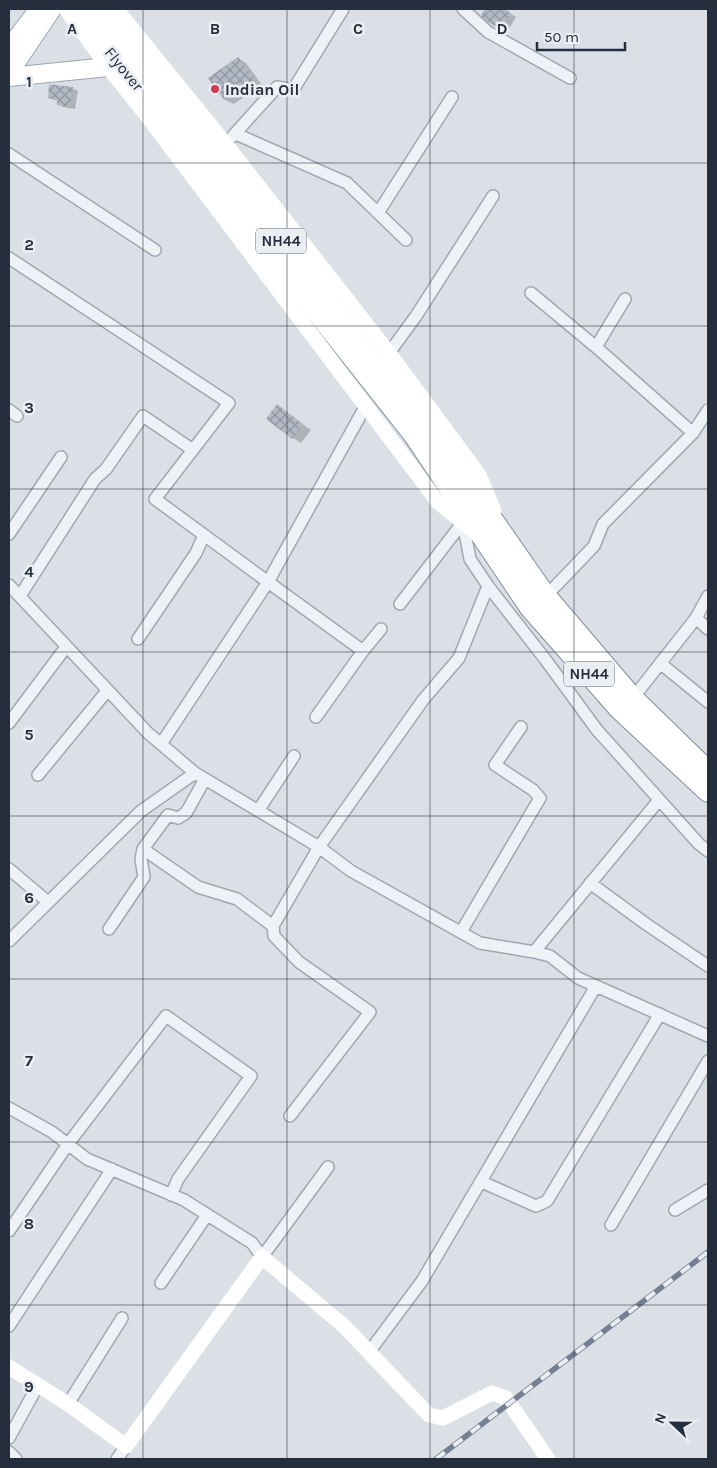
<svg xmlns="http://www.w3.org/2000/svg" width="717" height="1468" font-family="Karla,sans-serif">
<defs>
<pattern id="building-cross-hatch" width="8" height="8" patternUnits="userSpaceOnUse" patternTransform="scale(1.25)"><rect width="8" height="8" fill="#b3b9c4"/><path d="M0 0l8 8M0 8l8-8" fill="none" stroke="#9197a0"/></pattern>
</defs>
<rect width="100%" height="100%" fill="#dbe0e7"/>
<path fill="#0003" d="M487,9H504L516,17L507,32L482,17Z
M238,58L246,63L262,85L234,104L225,100L210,78Z
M72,88L78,91L75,109L63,107L58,104V101L49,98Z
M277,406L311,430L301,443L293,438Z"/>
<path fill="url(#building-cross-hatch)" d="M485,9H504L511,13L501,30L480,17Z
M238,57L254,79L224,100L208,78Z
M49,84L73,87L70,107L57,105V100L48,98Z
M277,404L303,424L292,439L266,419Z"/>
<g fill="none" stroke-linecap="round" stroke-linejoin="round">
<g stroke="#a1a7b1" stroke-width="14">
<path id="street" d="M463,9L488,32L570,78
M236,134L347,183L406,240
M232,137L277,87L293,90L343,9
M9,154L155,250
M378,213L452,97
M9,258L229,403L155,499L268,582L365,407
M531,293L596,347L693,433
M596,347L625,299
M389,353L416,316L493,196
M9,410L17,416
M463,522L470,559L488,586L545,659L597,730L699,844L708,851
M9,534L61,457
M9,585L148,733L195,773L319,847L351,871L480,943L534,952L659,800
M20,596L95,479L106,469L143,416L193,450
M546,596L594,546L603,524L693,433L708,410
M708,596L696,618L708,629
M400,604L463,522
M138,639L196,553L204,535
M660,663L708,702
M633,698L696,618
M316,717L363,651L381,629
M9,723L66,647
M161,744L268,582L363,651
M38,775L107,691
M205,779L186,813L178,818L168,815L143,849L198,887L237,899L273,926
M258,811L294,756
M9,869L48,902
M590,883L646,924L708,966
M109,929L144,877L141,859L143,849
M461,932L540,798L533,790L495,765L521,727
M9,941L141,811L195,773
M534,952L550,956L578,978L708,1036
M9,1108L52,1132L87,1159L184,1200L252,1243L262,1257L328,1167
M290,1116L370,1012L299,962L274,936L273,926L319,847L423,700L459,658L488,586
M482,1182L536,1206L547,1201L660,1014
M675,1210L708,1190
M611,1225L708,1061
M9,1231L68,1144L166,1016L251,1076L178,1179L171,1195
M161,1283L207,1215
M9,1326L112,1169
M369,1352L422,1281L596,986
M68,1404L122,1318
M9,1438L38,1385
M9,1452L16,1459
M117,1459L126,1446"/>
</g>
<g stroke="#9aa4b3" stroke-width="20">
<path id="primary" d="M9,48L39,9
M9,73L52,9
M9,77L108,67"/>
</g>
<g stroke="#828d9e" stroke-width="22">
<path id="highway" d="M77,9L413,434L530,608L619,709L708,792
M100,9L461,474L546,596L633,698L708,771"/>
</g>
<use href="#street" stroke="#eef1f5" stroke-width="11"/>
<path stroke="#fff" stroke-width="15" d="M66,9L108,67L144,112L438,502L471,529
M116,9L224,142L389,353L479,475L494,511
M9,1367L68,1404L126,1446L262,1257L345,1327L429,1415L443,1418L492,1393L506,1398L548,1459"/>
<use href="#primary" stroke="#fff" stroke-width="18"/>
<use href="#highway" stroke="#fff" stroke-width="20"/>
<g stroke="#747f91" stroke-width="5.5">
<path id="rail" d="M436,1459L708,1252"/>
</g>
<use href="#rail" stroke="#ebeff4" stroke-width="4" stroke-dasharray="11" stroke-linecap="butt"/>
</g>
<path fill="none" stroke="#252e3d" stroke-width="1" stroke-opacity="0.55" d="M143,9V1459M287,9V1459M430,9V1459M574,9V1459M9,163H708M9,326H708M9,489H708M9,652H708M9,816H708M9,979H708M9,1142H708M9,1305H708"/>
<circle fill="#d33950" stroke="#ebeff4" stroke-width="2" cx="215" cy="89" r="5"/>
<g text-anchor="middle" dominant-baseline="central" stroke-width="5" stroke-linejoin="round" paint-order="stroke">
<g fill="#ebeff4" stroke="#606874" stroke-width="1">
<rect x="256" y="228.5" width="50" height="25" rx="4"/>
<rect x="564" y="661.5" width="50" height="25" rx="4"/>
</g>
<g font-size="15" font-weight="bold" fill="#252e3d">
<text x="281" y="241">NH44</text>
<text x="589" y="674">NH44</text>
</g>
<g font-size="16" fill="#252e3d" stroke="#ebeff4">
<text transform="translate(124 69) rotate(51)">Flyover</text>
</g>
<g font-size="16" font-weight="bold" fill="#252e3d" stroke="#ebeff4" text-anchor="start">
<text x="225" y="89">Indian Oil</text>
</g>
</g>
<g font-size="16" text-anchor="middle" font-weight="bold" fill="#252e3d" stroke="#ebeff4" stroke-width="5" stroke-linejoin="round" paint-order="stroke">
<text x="72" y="34">A</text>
<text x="215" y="34">B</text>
<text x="358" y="34">C</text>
<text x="502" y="34">D</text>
<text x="29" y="87">1</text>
<text x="29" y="250">2</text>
<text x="29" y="413">3</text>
<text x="29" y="577">4</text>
<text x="29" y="740">5</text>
<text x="29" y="903">6</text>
<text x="29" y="1066">7</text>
<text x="29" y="1229">8</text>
<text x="29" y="1392">9</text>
</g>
<rect width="717" height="1468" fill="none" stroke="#252e3d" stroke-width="20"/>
<g transform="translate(672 1423) rotate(292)" stroke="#ebeff4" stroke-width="4" paint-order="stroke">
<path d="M0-4L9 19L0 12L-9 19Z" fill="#252e3d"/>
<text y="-8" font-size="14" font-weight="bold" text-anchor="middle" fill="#252e3d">N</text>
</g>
<path d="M537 42v8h88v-8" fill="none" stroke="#252e3d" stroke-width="2.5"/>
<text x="544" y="42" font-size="15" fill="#252e3d" stroke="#ebeff4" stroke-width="4" paint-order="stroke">50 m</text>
</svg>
